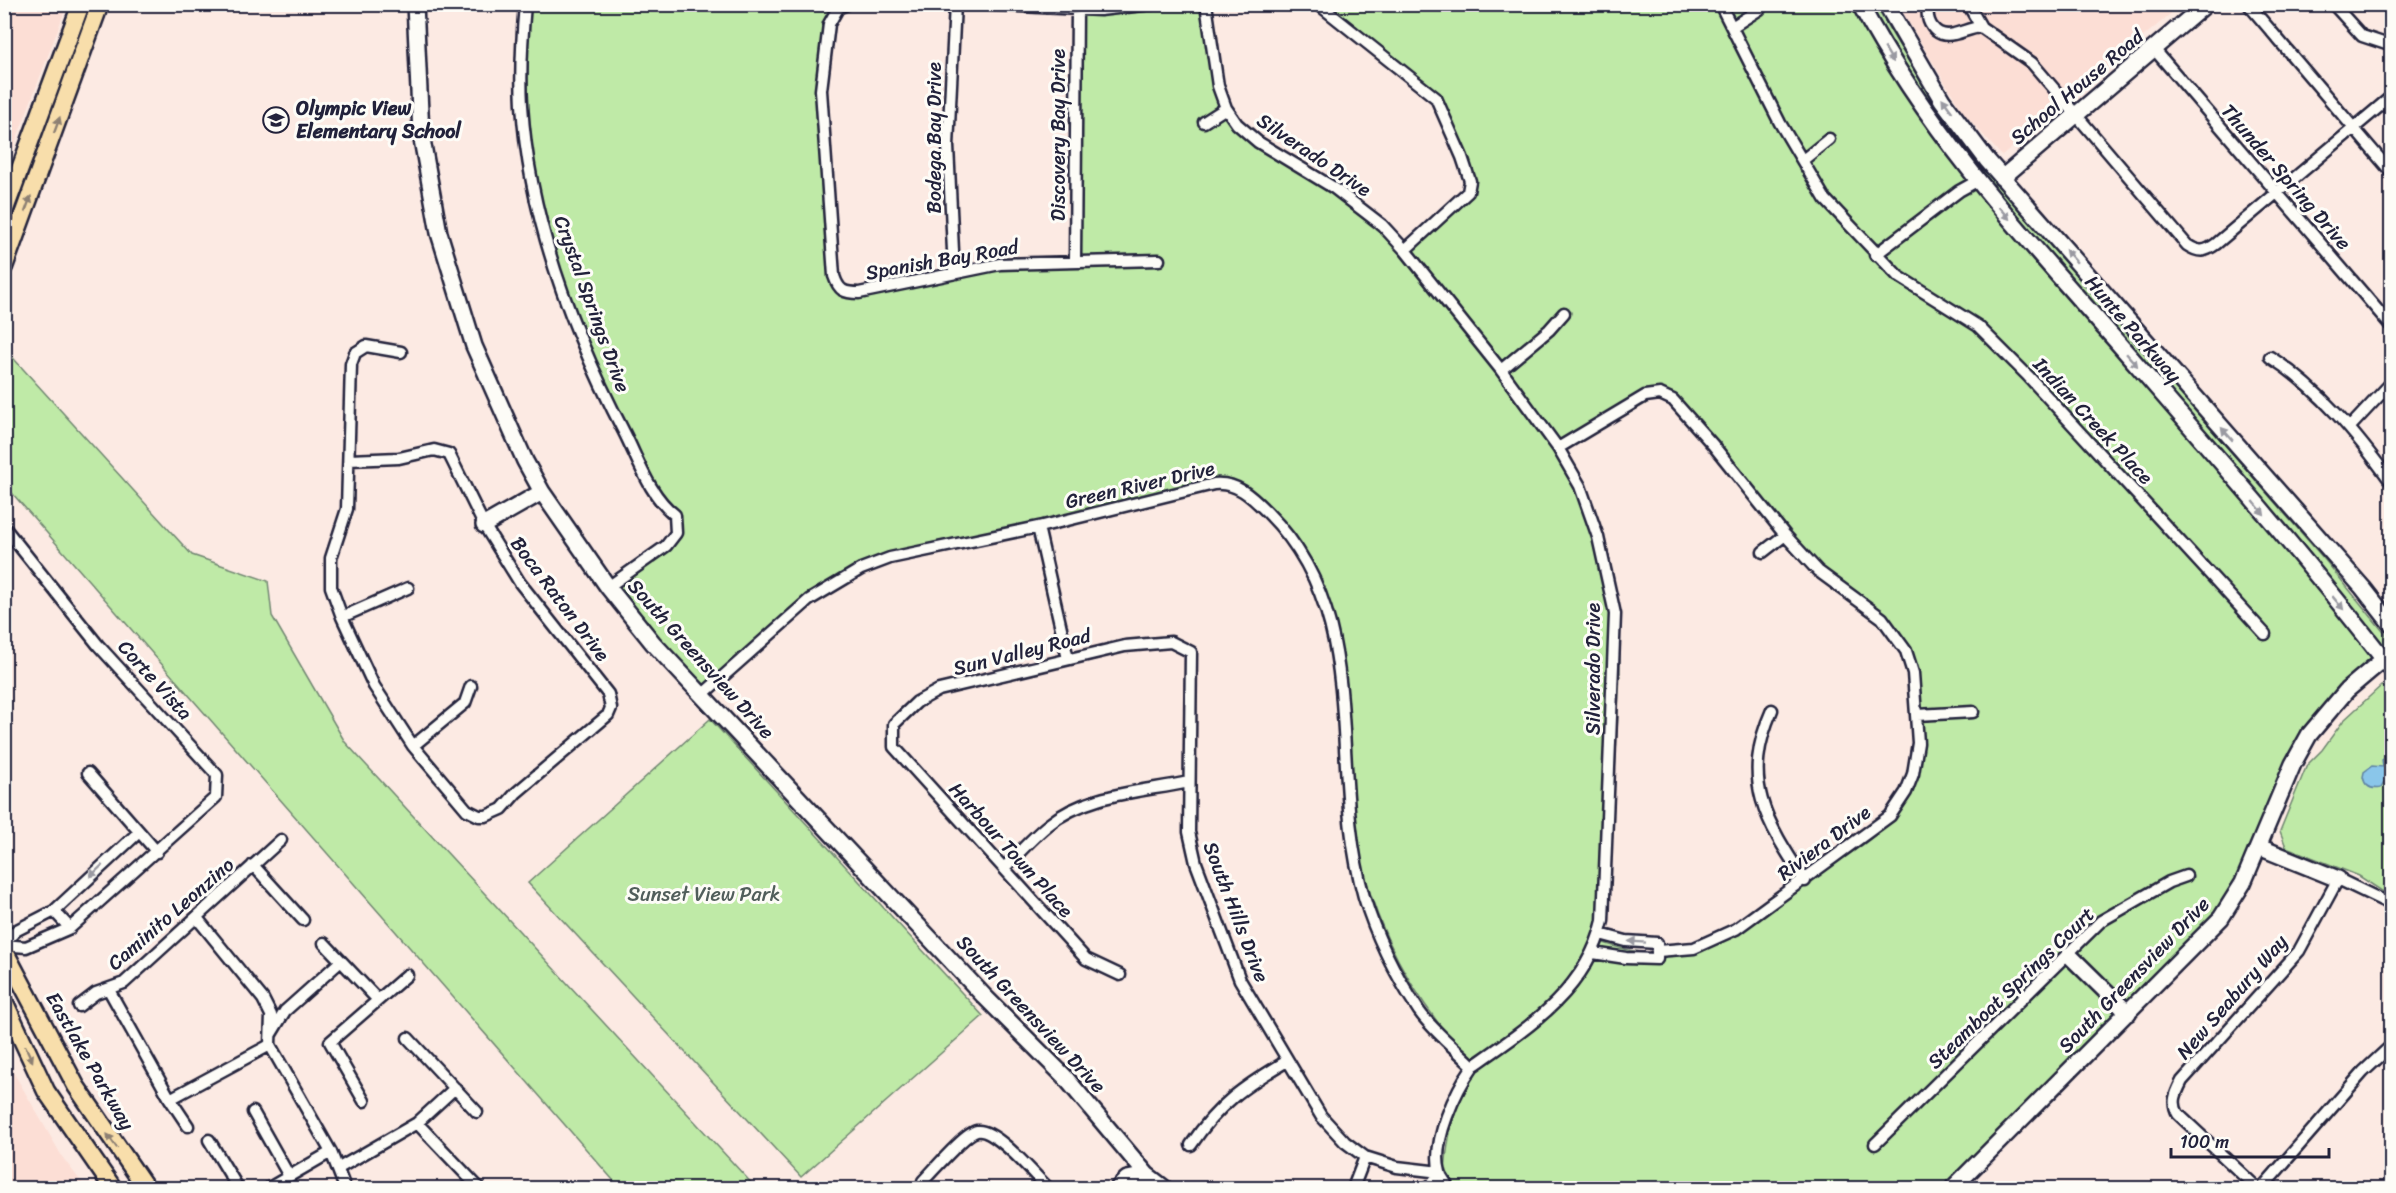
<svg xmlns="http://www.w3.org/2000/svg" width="2396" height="1193" font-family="Sriracha,sans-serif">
<rect width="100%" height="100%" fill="#fceae3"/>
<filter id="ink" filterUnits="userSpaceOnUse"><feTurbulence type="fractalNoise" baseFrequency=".0167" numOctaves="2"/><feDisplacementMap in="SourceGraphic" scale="12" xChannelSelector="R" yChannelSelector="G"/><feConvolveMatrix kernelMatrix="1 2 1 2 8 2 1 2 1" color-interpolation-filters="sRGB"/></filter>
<g filter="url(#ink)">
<path fill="#fcded5" d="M5,4L67,5L5,170L4,5Z
M1898,5H2181L2002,156L1963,112Z
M4,1056L63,1158L86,1188H5Z"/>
<path fill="#bfeaa7" stroke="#708671" stroke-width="1.5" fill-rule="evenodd" d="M530,5H1207L1218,83L1239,126L1338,190L1405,250L1469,188L1447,114L1318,5H1875L1924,87L1984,168L2325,560L2391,641L2369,671L2325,714L2241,888L1954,1188H1444C1446,1143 1451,1107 1478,1069C1416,1005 1374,932 1358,844C1339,742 1365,630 1296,543C1291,536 1286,527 1280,521C1265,508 1244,497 1227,486L920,554C896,561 873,568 851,579C796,606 752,655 707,695L614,588L677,529C620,416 557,295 535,169C526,114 527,60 530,5ZM858,5H958L1080,12L1077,263L998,269L846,291L838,277L823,89L833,27L841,11ZM1663,399L1677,405C1724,458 1768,515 1817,566C1841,591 1877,604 1898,631C1919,659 1924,693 1920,726C1920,732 1918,739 1918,744C1919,750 1922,756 1921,762C1911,825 1846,855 1798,887C1762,911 1719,938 1677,950C1654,958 1624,950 1601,942L1608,911L1620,673L1619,626L1616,594L1601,534L1562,451L1652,400Z
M4,348L192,555L268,581L272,616L345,742L756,1188H620L5,485Z
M2381,686L2391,688V897L2359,876L2286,847L2280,831L2307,765L2322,750L2343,721Z
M710,719L983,1016L801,1177L528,883Z"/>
<path fill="#8ac6ea" stroke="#6084a4" stroke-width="1.5" d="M2391,755V778L2387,777L2381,788C2371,790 2365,787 2363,777L2364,772L2372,766L2383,767L2382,760Z"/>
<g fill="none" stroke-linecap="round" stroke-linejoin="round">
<g stroke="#22223b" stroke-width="15">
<path id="street" d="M525,4C522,38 520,71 522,105C529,219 573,334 625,434C639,462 650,496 675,515L676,533L666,546L608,587
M847,4L838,8L829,24L821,90L834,276C839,291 844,293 859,293L1000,264L1159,260
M978,4L1100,10L1152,4
M1206,4L1218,86L1226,108L1237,124L1258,142L1334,188L1382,225L1405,250L1501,370L1558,448L1580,486L1598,537L1615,614L1603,921C1587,990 1528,1028 1473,1066C1456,1090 1431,1142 1440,1172C1441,1179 1447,1181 1447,1188
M1318,4L1436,98L1462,157L1470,181L1468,192L1405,250
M1720,4L1780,123L1825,199L1898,276L1978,326L2028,376L2265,634
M1929,4C1924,21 1935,39 1954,34C1964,32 1970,28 1981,27
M1968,4L1981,27L2032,63L2187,245C2199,253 2205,252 2216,244L2392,96
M2248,4L2392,173
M2333,4L2362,36L2392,46
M1732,27L1760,9
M2154,49L2392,327
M1204,122L1226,108
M1803,160L1829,139
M1875,255L1959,191L1977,181
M1075,260L1077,9
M954,272L948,146L955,4
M2270,357C2319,388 2358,436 2392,483
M1501,370L1549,330L1564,313
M2349,428L2392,382
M1558,448L1645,396L1660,394L1673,400L1713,445L1785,535L1818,571L1882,618L1906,651L1913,673L1918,743L1913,774L1906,792L1890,816L1736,929L1694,948L1658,951
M349,460L399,458L434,450L449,454L484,525L520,583L608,694L611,708L608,715L516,793L502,809L486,816H479L467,810L413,746L374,686L342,617L331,587V558L347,509L351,364L355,353L366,346L401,352
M4,527L98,645L217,775L216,797L70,928L26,947L4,945
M1038,527L1068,659
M1763,552L1785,535
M342,617L408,588
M702,695L809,600L861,569L890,558L1043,526L1214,484C1238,482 1252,497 1268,513C1374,619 1326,765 1364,897C1376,937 1396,976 1419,1011C1433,1031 1456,1049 1473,1066
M1772,710C1740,782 1766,821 1805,881
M1917,715L1973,712
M413,746L465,703L471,686
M88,773L157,852
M253,865L303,920
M1005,867C1019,853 1033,837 1048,825C1087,793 1143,792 1189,782
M54,911L70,928
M197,918L263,999L271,1015L270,1045L331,1152L345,1188
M4,942L17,930L54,911L139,832
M324,943L378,1000
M1593,953L1626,958L1657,959V943L1626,941L1600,934
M1120,975L1086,959L894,747V724L917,702L939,690L1125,646L1171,642L1191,652L1189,832L1196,863L1240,980L1321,1116L1345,1142L1365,1157L1397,1167L1440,1172
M109,990L170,1099L188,1126
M79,1006L96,993L124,983L281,840
M271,1034L285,1011L341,961
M408,1038L477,1112
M170,1099L270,1045
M364,1101L330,1042L407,975
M253,1112L289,1176
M417,1123L479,1188
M209,1140L238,1188
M1875,1144L2101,921L2169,882L2186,876
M1191,1145C1219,1103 1245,1086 1287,1061
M339,1168L417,1123L455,1088
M923,1181C933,1171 965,1133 977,1131C996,1128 1034,1175 1048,1188
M269,1188L331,1152
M1353,1188L1365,1157
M1429,1188L1440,1172
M2257,1188L2178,1114C2171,1102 2176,1093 2182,1081L2299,951L2338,879L2392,905
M2262,1188L2363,1072L2392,1045"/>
</g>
<g stroke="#22223b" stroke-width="20">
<path id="secondary" d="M415,4L421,134L439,233L474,346L525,461L542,492L608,587L653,643L984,996L1064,1076L1147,1175L1164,1188
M1860,4C1927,131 2024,237 2118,343C2211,450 2305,557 2392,670
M1886,4L1942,100L1987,160L2363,588L2392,625
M2002,178L2206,4
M484,525L542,492
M2259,847L2338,879
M2069,955L2128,1013
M1118,1188L1127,1179L1147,1175
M1953,1188L2221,918L2243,883L2293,764L2309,735L2347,690L2392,652"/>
</g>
<g stroke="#22223b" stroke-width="21">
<path id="primary" d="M4,212L81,4
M4,267L100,4
M4,950L76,1086L146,1188
M4,1001L46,1091L113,1188"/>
</g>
<use href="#street" stroke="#fdfcf7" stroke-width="10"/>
<use href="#secondary" stroke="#fdfcf7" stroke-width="15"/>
<use href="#primary" stroke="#f8deab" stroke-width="16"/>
</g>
<defs><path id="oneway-solid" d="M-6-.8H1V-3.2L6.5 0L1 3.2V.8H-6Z" transform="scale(1.5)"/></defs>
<g fill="#9a9aa2">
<use href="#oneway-solid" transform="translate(1889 55) rotate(59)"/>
<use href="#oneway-solid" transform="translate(1947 105) rotate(-126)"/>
<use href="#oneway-solid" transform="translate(2004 213) rotate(49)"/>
<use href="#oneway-solid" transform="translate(2071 256) rotate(-131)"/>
<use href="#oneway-solid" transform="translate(2132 360) rotate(49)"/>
<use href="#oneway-solid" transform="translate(2227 434) rotate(-131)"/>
<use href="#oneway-solid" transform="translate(2259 508) rotate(51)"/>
<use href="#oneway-solid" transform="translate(2338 603) rotate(50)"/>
<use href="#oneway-solid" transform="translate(96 871) rotate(137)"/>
<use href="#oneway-solid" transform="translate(1637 942) rotate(-176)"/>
</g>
<g fill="#8d8073">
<use href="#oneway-solid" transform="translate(57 125) rotate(-70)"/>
<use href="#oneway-solid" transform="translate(28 204) rotate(-70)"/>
<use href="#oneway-solid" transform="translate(29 1054) rotate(65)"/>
<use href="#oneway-solid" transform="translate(112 1141) rotate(-126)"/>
</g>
</g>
<defs>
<g id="school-ring" transform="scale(1.35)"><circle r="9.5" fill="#fdfcf7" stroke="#22223b" stroke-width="1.5"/><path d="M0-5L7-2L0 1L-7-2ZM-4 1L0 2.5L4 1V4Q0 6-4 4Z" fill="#22223b"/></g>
</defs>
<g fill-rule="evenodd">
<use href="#school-ring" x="276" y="120"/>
</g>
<g text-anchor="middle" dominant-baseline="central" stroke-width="6" stroke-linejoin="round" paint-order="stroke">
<g font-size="20" fill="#22223b" stroke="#fdfcf7">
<text transform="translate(2077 87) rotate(-40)">School House Road</text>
<text transform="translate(1058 135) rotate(-90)">Discovery Bay Drive</text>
<text transform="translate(934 138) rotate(-90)">Bodega Bay Drive</text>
<text transform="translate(1314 155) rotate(34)">Silverado Drive</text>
<text transform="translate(2286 177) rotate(49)">Thunder Spring Drive</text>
<text transform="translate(942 260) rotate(-10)">Spanish Bay Road</text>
<text transform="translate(592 304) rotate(70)">Crystal Springs Drive</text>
<text transform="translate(2133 329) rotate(49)">Hunte Parkway</text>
<text transform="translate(2093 421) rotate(47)">Indian Creek Place</text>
<text transform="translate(1140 485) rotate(-13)">Green River Drive</text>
<text transform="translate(560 599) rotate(53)">Boca Raton Drive</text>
<text transform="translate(1022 652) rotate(-14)">Sun Valley Road</text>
<text transform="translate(701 659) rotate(48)">South Greensview Drive</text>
<text transform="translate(1593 669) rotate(-90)">Silverado Drive</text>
<text transform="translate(155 680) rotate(48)">Corte Vista</text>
<text transform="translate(1824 843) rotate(-37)">Riviera Drive</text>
<text transform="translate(1011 850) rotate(48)">Harbour Town Place</text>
<text transform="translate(1236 912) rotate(69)">South Hills Drive</text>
<text transform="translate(171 914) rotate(-41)">Caminito Leonzino</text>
<text transform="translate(2134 975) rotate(-46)">South Greensview Drive</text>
<text transform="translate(2011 988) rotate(-44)">Steamboat Springs Court</text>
<text transform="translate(2232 997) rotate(-49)">New Seabury Way</text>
<text transform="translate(1031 1014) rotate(47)">South Greensview Drive</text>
<text transform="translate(90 1061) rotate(60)">Eastlake Parkway</text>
</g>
<g font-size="20" font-weight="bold" fill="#22223b" stroke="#fdfcf7" text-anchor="start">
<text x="296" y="108">Olympic View<tspan x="296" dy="23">Elementary School</tspan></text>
</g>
<g font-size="20" fill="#515e5b" stroke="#fdfcf7">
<text x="704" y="894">Sunset View Park</text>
</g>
</g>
<rect width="2396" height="1193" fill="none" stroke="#fdfcf7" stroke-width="24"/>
<rect x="12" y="12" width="2372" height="1169" fill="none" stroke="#22223b" stroke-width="2" filter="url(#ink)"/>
<path d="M2171 1148v9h158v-9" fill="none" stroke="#22223b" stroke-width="3"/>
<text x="2180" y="1148" font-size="18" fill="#22223b" stroke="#fdfcf7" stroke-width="4.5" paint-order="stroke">100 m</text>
</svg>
